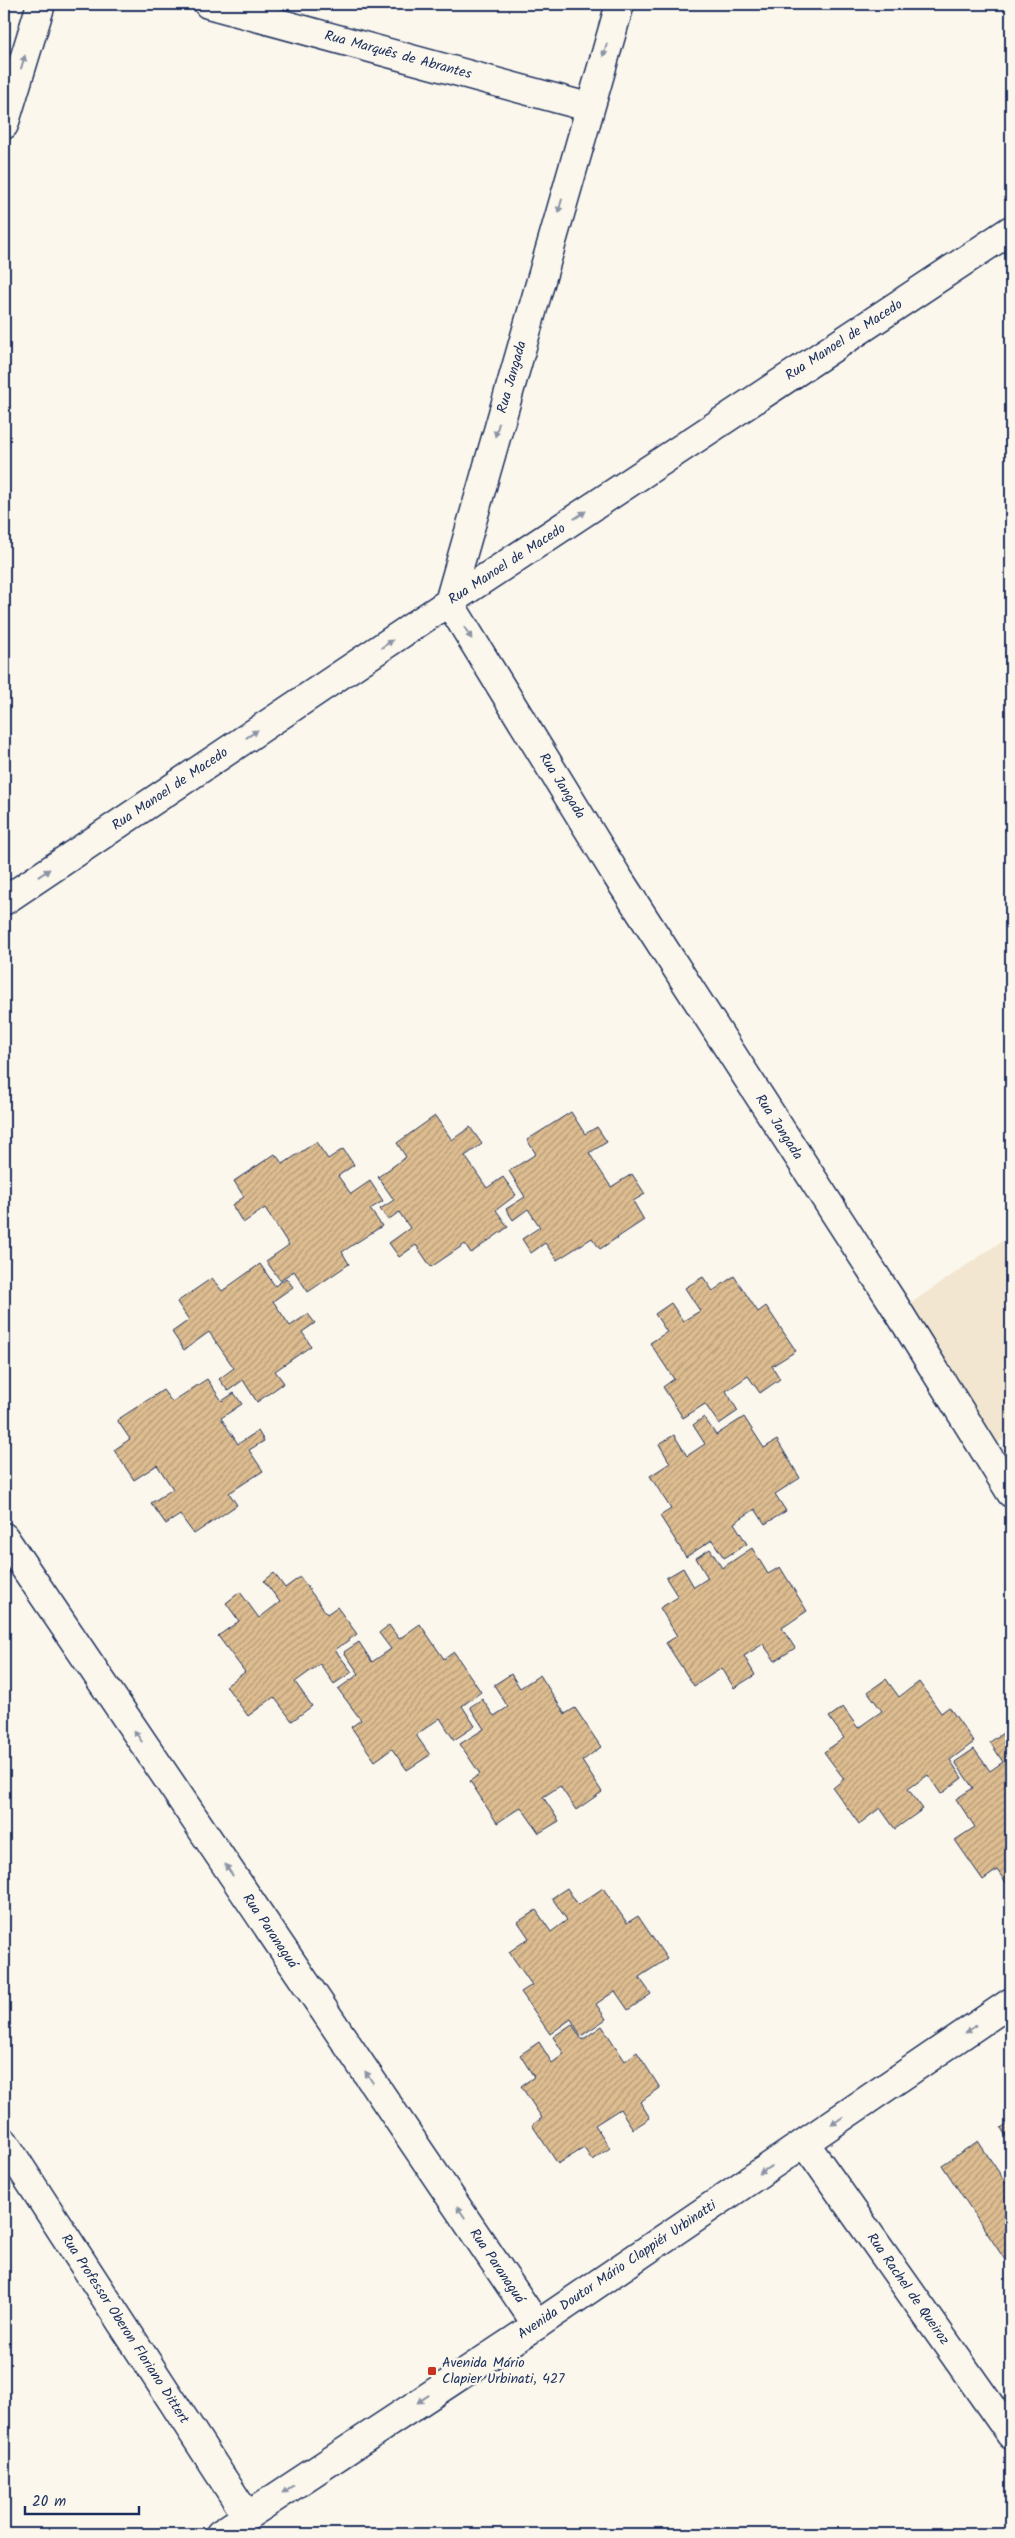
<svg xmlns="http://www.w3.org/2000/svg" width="1015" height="2538" font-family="Kalam,sans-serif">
<defs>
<pattern id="building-hatch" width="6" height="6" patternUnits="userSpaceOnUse" patternTransform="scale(1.25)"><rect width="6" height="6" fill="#debd90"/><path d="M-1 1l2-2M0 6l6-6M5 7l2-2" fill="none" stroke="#b39a79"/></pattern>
</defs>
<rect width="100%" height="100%" fill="#fbf7ec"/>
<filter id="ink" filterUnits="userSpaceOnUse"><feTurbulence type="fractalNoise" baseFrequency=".02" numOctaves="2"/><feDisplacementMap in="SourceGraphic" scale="10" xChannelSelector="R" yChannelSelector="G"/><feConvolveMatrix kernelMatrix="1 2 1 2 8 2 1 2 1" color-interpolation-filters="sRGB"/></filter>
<g filter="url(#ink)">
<path fill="#f2e6d0" d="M1011,1235V1434L995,1445L908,1305Z"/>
<path fill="url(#building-hatch)" stroke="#1b2f5e" d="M571,1112L585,1134L597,1127L607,1142L589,1153L611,1187L632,1174L645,1194L633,1201L644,1220L600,1249L592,1238L557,1260L545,1243L531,1253L522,1239L540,1227L528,1209L513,1220L506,1209L525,1197L509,1171L536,1154L527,1140Z
M435,1116L452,1140L470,1127L482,1144L465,1156L487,1188L503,1177L516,1195L496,1210L508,1227L471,1253L465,1244L431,1267L416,1245L399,1257L389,1243L410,1228L399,1212L388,1220L380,1209L394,1200L378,1177L406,1157L397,1143Z
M316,1142L328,1159L343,1149L354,1165L338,1176L351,1194L370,1181L383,1201L370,1209L382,1226L342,1252L349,1264L308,1292L294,1271L280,1280L266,1261L289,1245L265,1208L243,1223L232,1205L244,1197L234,1181L275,1154L283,1164Z
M260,1264L275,1286L286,1278L293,1287L273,1301L290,1326L308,1314L315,1323L302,1332L311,1346L275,1371L284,1383L257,1402L243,1380L228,1391L219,1379L234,1368L209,1332L184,1350L172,1332L189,1320L177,1302L212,1278L222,1291Z
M734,1276L758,1312L766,1306L796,1351L772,1366L780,1379L760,1393L748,1376L726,1391L738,1411L719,1424L705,1404L683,1418L663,1387L674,1379L650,1343L667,1332L655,1314L671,1303L683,1321L700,1311L685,1288L703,1277L713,1291Z
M207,1379L222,1401L234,1393L242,1404L221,1418L238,1444L258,1431L264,1441L249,1450L263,1471L229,1493L237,1505L194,1534L180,1515L166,1524L151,1503L173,1489L157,1465L134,1480L114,1450L130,1439L117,1420L163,1390L172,1402Z
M704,1417L716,1435L744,1417L764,1448L777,1440L800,1478L775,1494L786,1511L765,1524L755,1509L734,1523L747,1544L724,1558L712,1540L686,1557L660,1516L671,1509L650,1476L670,1463L659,1444L674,1435L687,1456L705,1444L693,1425Z
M752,1548L768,1574L780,1567L807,1611L782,1628L795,1648L775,1661L763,1644L744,1656L755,1675L734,1688L722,1668L694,1686L666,1643L677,1636L660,1608L678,1597L666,1578L683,1568L694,1587L708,1578L696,1558L710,1549L722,1568Z
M274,1573L285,1588L300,1577L327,1614L337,1607L357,1634L335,1650L352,1672L334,1684L320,1664L295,1682L312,1706L292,1721L274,1697L248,1716L226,1686L245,1672L218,1636L239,1621L226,1603L240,1592L259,1618L280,1602L264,1581Z
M420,1624L444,1659L454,1652L481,1692L462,1706L475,1726L454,1740L440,1718L416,1735L430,1755L407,1770L392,1749L375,1761L351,1727L361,1720L338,1689L359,1674L344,1652L359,1642L372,1662L391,1649L379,1633L389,1625L399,1639Z
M511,1674L520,1688L540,1675L565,1714L575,1708L601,1747L582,1761L602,1792L576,1810L560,1786L543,1797L559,1821L539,1833L521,1807L497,1823L470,1781L480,1774L460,1744L484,1729L470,1707L482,1699L494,1716L508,1707L494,1685Z
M886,1679L899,1697L919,1682L941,1713L949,1707L974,1742L950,1760L962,1778L941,1794L928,1775L908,1789L923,1809L895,1829L880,1808L859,1824L833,1788L844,1779L824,1752L844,1738L829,1717L843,1707L858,1728L882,1711L868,1692Z
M1003,1733L1011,1745L1010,1888L997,1870L983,1880L955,1840L975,1827L956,1799L973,1788L955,1762L974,1749L990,1771L1003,1762L990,1742Z
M567,1888L578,1905L603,1888L627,1923L638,1916L667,1959L639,1977L651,1994L628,2010L615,1991L596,2004L606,2019L581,2036L571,2019L550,2034L521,1992L532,1985L509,1952L529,1938L518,1922L536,1910L551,1932L567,1920L552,1898Z
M572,2024L582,2040L602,2026L625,2061L637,2052L660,2088L640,2102L650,2118L633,2129L620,2109L595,2125L610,2148L592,2160L584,2148L558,2164L532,2125L542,2118L521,2086L534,2077L520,2055L539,2042L552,2063L564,2054L553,2037Z
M1011,2121V2144L1001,2128Z
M978,2141L1006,2183L1011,2180V2269L942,2165Z"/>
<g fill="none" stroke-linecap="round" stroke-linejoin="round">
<g stroke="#1b2f5e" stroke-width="31">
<path id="minor" d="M208,4L588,107
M620,4L449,602L617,876L893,1303L1011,1493
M4,125L41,4
M4,901L449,602L1011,230
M4,2142L247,2516
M805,2143L1011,2435
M220,2534L537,2325"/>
</g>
<g stroke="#1b2f5e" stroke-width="31">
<path id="major" d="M4,1537L537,2325L1011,2002"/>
</g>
<use href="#minor" stroke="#fbf7ec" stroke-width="28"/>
<use href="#major" stroke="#fbf7ec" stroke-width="28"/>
</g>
<defs><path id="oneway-solid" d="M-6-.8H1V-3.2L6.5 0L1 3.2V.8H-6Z" transform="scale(1.25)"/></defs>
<g fill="#8b93a5">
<use href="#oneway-solid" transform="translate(605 50) rotate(107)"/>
<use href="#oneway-solid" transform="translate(23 62) rotate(-73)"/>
<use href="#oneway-solid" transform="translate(560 206) rotate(106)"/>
<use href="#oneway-solid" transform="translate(497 430) rotate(106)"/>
<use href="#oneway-solid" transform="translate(580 515) rotate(-33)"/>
<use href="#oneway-solid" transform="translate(468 633) rotate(58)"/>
<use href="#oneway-solid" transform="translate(387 644) rotate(-34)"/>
<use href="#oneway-solid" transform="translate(252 734) rotate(-34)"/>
<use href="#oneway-solid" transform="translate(44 873) rotate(-34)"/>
<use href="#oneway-solid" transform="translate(138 1736) rotate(-124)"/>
<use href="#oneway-solid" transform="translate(229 1870) rotate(-124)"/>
<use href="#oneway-solid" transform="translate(971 2029) rotate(146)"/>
<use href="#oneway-solid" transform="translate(369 2077) rotate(-124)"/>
<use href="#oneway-solid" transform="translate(837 2121) rotate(145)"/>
<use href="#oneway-solid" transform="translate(765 2170) rotate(146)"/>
<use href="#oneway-solid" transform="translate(461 2212) rotate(-124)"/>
<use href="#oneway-solid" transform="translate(423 2399) rotate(146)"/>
<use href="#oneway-solid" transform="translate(288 2489) rotate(146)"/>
</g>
</g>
<rect fill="#c8321e" stroke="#fbf7ec" stroke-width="2" x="427" y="2366" width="10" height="10" rx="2.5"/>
<g text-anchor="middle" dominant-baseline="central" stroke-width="4.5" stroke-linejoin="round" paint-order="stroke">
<g font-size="14" fill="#1b2f5e" stroke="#fbf7ec">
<text transform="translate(398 55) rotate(15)">Rua Marquês de Abrantes</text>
<text transform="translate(844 340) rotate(-33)">Rua Manoel de Macedo</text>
<text transform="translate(512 377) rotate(-74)">Rua Jangada</text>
<text transform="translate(507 564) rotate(-33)">Rua Manoel de Macedo</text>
<text transform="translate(562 786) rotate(58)">Rua Jangada</text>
<text transform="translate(170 789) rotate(-34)">Rua Manoel de Macedo</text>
<text transform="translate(779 1127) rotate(57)">Rua Jangada</text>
<text transform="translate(270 1931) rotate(56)">Rua Paranaguá</text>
<text transform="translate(497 2266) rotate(56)">Rua Paranaguá</text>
<text transform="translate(617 2270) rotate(-34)">Avenida Doutor Mário Clappiér Urbinatti</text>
<text transform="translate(908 2289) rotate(55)">Rua Rachel de Queiroz</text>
<text transform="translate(125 2329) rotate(57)">Rua Professor Oberon Floriano Dittert</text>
</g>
<g font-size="14" fill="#1b2f5e" stroke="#fbf7ec" text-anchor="start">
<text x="442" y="2363">Avenida Mário<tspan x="442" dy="16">Clapier Urbinati, 427</tspan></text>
</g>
</g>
<rect width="1015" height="2538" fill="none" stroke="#fbf7ec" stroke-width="20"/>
<rect x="10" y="10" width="995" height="2518" fill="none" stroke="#1b2f5e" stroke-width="2" filter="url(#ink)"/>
<path d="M25 2506v8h114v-8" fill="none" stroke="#1b2f5e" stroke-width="2.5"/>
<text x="32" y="2506" font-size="15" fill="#1b2f5e" stroke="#fbf7ec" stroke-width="4" paint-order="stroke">20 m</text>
</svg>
